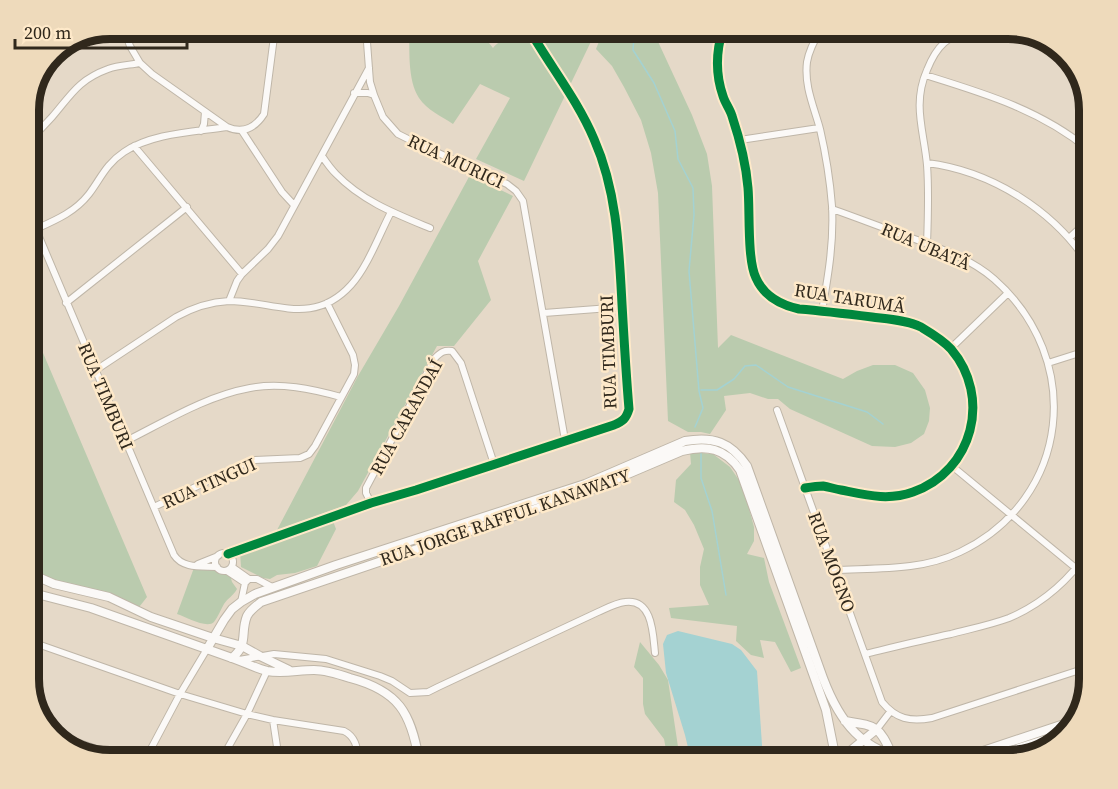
<svg xmlns="http://www.w3.org/2000/svg" width="1118" height="789" font-family="'Source Serif 4',serif">
<rect width="100%" height="100%" fill="#e5d9c8"/>
<path fill="#bacbae" d="M141,29H161L164,34L149,42Z
M409,29H465L473,40L481,33L493,48C498,41 520,29 529,29L538,43L547,29H597L524,181L476,159L510,98L480,84L453,124C441,116 427,110 419,98C407,79 410,50 409,29Z
M604,29H660L654,33L692,115L707,154L712,186L718,348L731,335L843,379L857,371L873,365H895L913,373L925,390L930,408L929,421L924,434L911,443L895,447L872,446L790,409L778,399H768L750,393L724,396L726,410L710,434L701,432H688L668,421L658,193L651,153L641,120L624,87L612,66L596,49Z
M470,175L513,196L478,261L491,300L454,346H437L358,491L346,505L277,530L358,376L399,306Z
M29,320L147,597L136,611L29,573Z
M690,452L713,454L730,467L743,486L754,527V541L747,554L764,558L769,582L801,668L791,672L775,642L760,640L764,658L751,655L736,641L737,626L671,618L669,608L709,605L700,585V567L704,549L694,525L685,510L674,502L676,480L691,464Z
M333,521L336,529L317,566L295,573L277,575L270,579L263,578L241,567L240,552Z
M195,565L214,568L230,575L232,582L237,589C233,596 228,598 224,604C221,609 218,617 214,622C207,629 186,617 177,614Z
M640,642L659,665L668,680L680,760H668L664,739L645,714L643,704V678L634,667Z
M864,747L898,760H842L857,748Z"/>
<path fill="#a4d2d2" d="M678,631L732,644L741,650L757,671L763,760H691L685,735L666,673L663,644L667,635Z"/>
<g fill="none" stroke-linecap="round" stroke-linejoin="round">
<path stroke="#a4d2d2" stroke-width="1.5" d="M642,29L634,37L633,50L654,83L675,131L678,159L693,188L694,215L689,271L699,391L703,408L695,427
M701,390H717L734,379L745,366L756,365L788,387L867,412L883,424
M701,452V478L712,511L726,595"/>
<g stroke="#bfb6a8" stroke-width="8">
<path id="minor" d="M124,29L130,46L140,63L152,74L227,127C243,134 255,128 264,114L275,29
M366,29L370,82L374,95L383,117L398,134L414,142L507,184L516,191L523,201L565,440
M723,29C716,51 715,73 723,96C725,103 730,109 732,116C740,140 746,163 748,188C750,210 747,260 756,278C764,296 781,305 799,309C823,311 848,314 872,317C888,319 907,320 921,327C931,333 943,340 951,349C992,397 973,471 913,492C888,501 866,495 841,490C835,489 829,487 823,486C817,486 811,487 805,488
M821,29C815,39 809,50 807,62C804,86 814,107 820,129C826,155 830,180 832,206C834,242 828,277 822,311
M925,75C983,93 1041,110 1089,150
M354,93H368L374,95
M201,131L204,124L205,112
M242,131L282,192L294,205
M29,140C37,133 45,125 52,117C71,95 78,80 108,69C118,65 130,65 140,63
M740,140L819,128
M134,146L242,274
M322,156C326,162 331,169 336,174C362,201 396,214 430,228
M927,163C991,171 1054,210 1089,265
M832,209C858,218 883,228 909,237C939,248 970,258 994,279C1085,359 1071,499 960,552C921,571 877,568 835,570
M29,213L174,555C183,569 202,566 217,567
M36,229C56,220 75,212 89,194C101,178 106,164 124,152C152,133 194,132 227,127
M1069,238L1089,220
M927,244C928,218 929,191 927,165C924,131 912,104 927,70C931,60 936,50 944,43C950,38 956,34 962,29
M229,301L237,281L242,274L268,249L278,236L369,68
M66,303L187,207
M544,313L623,307
M950,349L1008,293
M1048,363L1089,350
M96,370L176,317C192,308 210,302 229,301C274,301 313,327 351,285C368,266 379,235 391,212
M777,410L882,702C896,719 910,722 932,718L1089,667
M126,441C166,421 206,396 250,388C280,382 312,389 341,397
M952,466L1089,579
M371,503L366,493V488L435,358C441,352 444,350 452,351L461,363L494,464
M154,507L239,466L255,460L300,458L309,454L315,446L354,374L355,365L353,355L327,303
M215 562a9 9 0 1 1 18 0a9 9 0 1 1-18 0Z
M228,554L371,503L416,490L614,425C623,421 626,419 629,409C626,374 624,339 622,304C619,248 617,191 594,139C577,99 550,66 529,29
M198,564L218,556
M232,567L249,579
M227,571L245,583
M241,602L245,583L249,579H257L272,587
M29,641L180,694L247,714L273,720L344,731C356,737 357,748 359,760
M865,654C894,647 922,640 951,634C970,629 990,625 1009,618C1042,604 1069,580 1089,551
M239,660L274,654L326,659L380,676L392,681L410,693L428,692L438,687L598,612C607,608 616,603 625,602C653,598 653,635 655,653
M273,720L279,760
M877,729L890,712
M56,735L129,760
M145,760L180,694L207,649
M221,760L247,714L267,671"/>
</g>
<g stroke="#bfb6a8" stroke-width="10">
<path id="tertiary" d="M242,646L260,656L289,670
M232,658C244,662 255,668 267,671C283,674 298,670 314,670C326,670 338,674 350,678C399,691 411,713 419,760"/>
</g>
<g stroke="#bfb6a8" stroke-width="10">
<path id="secondary" d="M29,573L54,584L109,597L151,617L213,638L242,646
M29,592L91,608L232,658C249,644 240,633 247,616C250,610 256,606 261,602L588,491L682,451C707,445 725,448 740,470L826,710L836,760
M207,649L224,620L232,609L241,602L255,594L336,565L585,484L685,441C713,436 731,442 747,466L823,678C840,723 862,751 911,760
M845,721C876,726 879,725 892,755
M839,760L877,729
M950,760L962,758L1076,720
M982,760L1069,732"/>
</g>
<use href="#minor" stroke="#fbf9f7" stroke-width="6"/>
<use href="#tertiary" stroke="#fbf9f7" stroke-width="8"/>
<use href="#secondary" stroke="#fbf9f7" stroke-width="8"/>
<g stroke="#fee9c9" stroke-width="13">
<path id="cycleway" d="M723,29C716,51 715,73 723,96C725,103 730,109 732,116C740,140 746,163 748,188C750,210 747,260 756,278C764,296 781,305 799,309C823,311 848,314 872,317C888,319 907,320 921,327C931,333 943,340 951,349C992,397 973,471 913,492C888,501 866,495 841,490C835,489 829,487 823,486C817,486 811,487 805,488
M228,554L371,503L416,490L614,425C623,421 626,419 629,409C626,374 624,339 622,304C619,248 617,191 594,139C577,99 550,66 529,29"/>
</g>
<use href="#cycleway" stroke="#00873e" stroke-width="9"/>
</g>
<g text-anchor="middle" dominant-baseline="central" stroke-width="5" stroke-linejoin="round" paint-order="stroke">
<g font-size="18" fill="#30281c" stroke="#fee9c9">
<text transform="translate(456 161) rotate(25)">RUA MURICI</text>
<text transform="translate(926 246) rotate(23)">RUA UBATÃ</text>
<text transform="translate(850 298) rotate(9)">RUA TARUMÃ</text>
<text transform="translate(608 352) rotate(-92)">RUA TIMBURI</text>
<text transform="translate(106 396) rotate(67)">RUA TIMBURI</text>
<text transform="translate(406 417) rotate(-61)">RUA CARANDAÍ</text>
<text transform="translate(209 483) rotate(-24)">RUA TINGUI</text>
<text transform="translate(505 517) rotate(-19)">RUA JORGE RAFFUL KANAWATY</text>
<text transform="translate(832 562) rotate(70)">RUA MOGNO</text>
</g>
</g>
<path d="M0 0H1118V789H0ZM110 39H1008A71 71 0 0 1 1079 110V679A71 71 0 0 1 1008 750H110A71 71 0 0 1 39 679V110A71 71 0 0 1 110 39Z" fill="#eedabb" fill-rule="evenodd"/>
<path fill="none" stroke="#30281c" stroke-width="8" d="M110 39H1008A71 71 0 0 1 1079 110V679A71 71 0 0 1 1008 750H110A71 71 0 0 1 39 679V110A71 71 0 0 1 110 39Z"/>
<path d="M15 39v9h172v-9" fill="none" stroke="#30281c" stroke-width="3"/>
<text x="24" y="39" font-size="18" fill="#30281c" stroke="#fee9c9" stroke-width="4.5" paint-order="stroke">200 m</text>
</svg>
